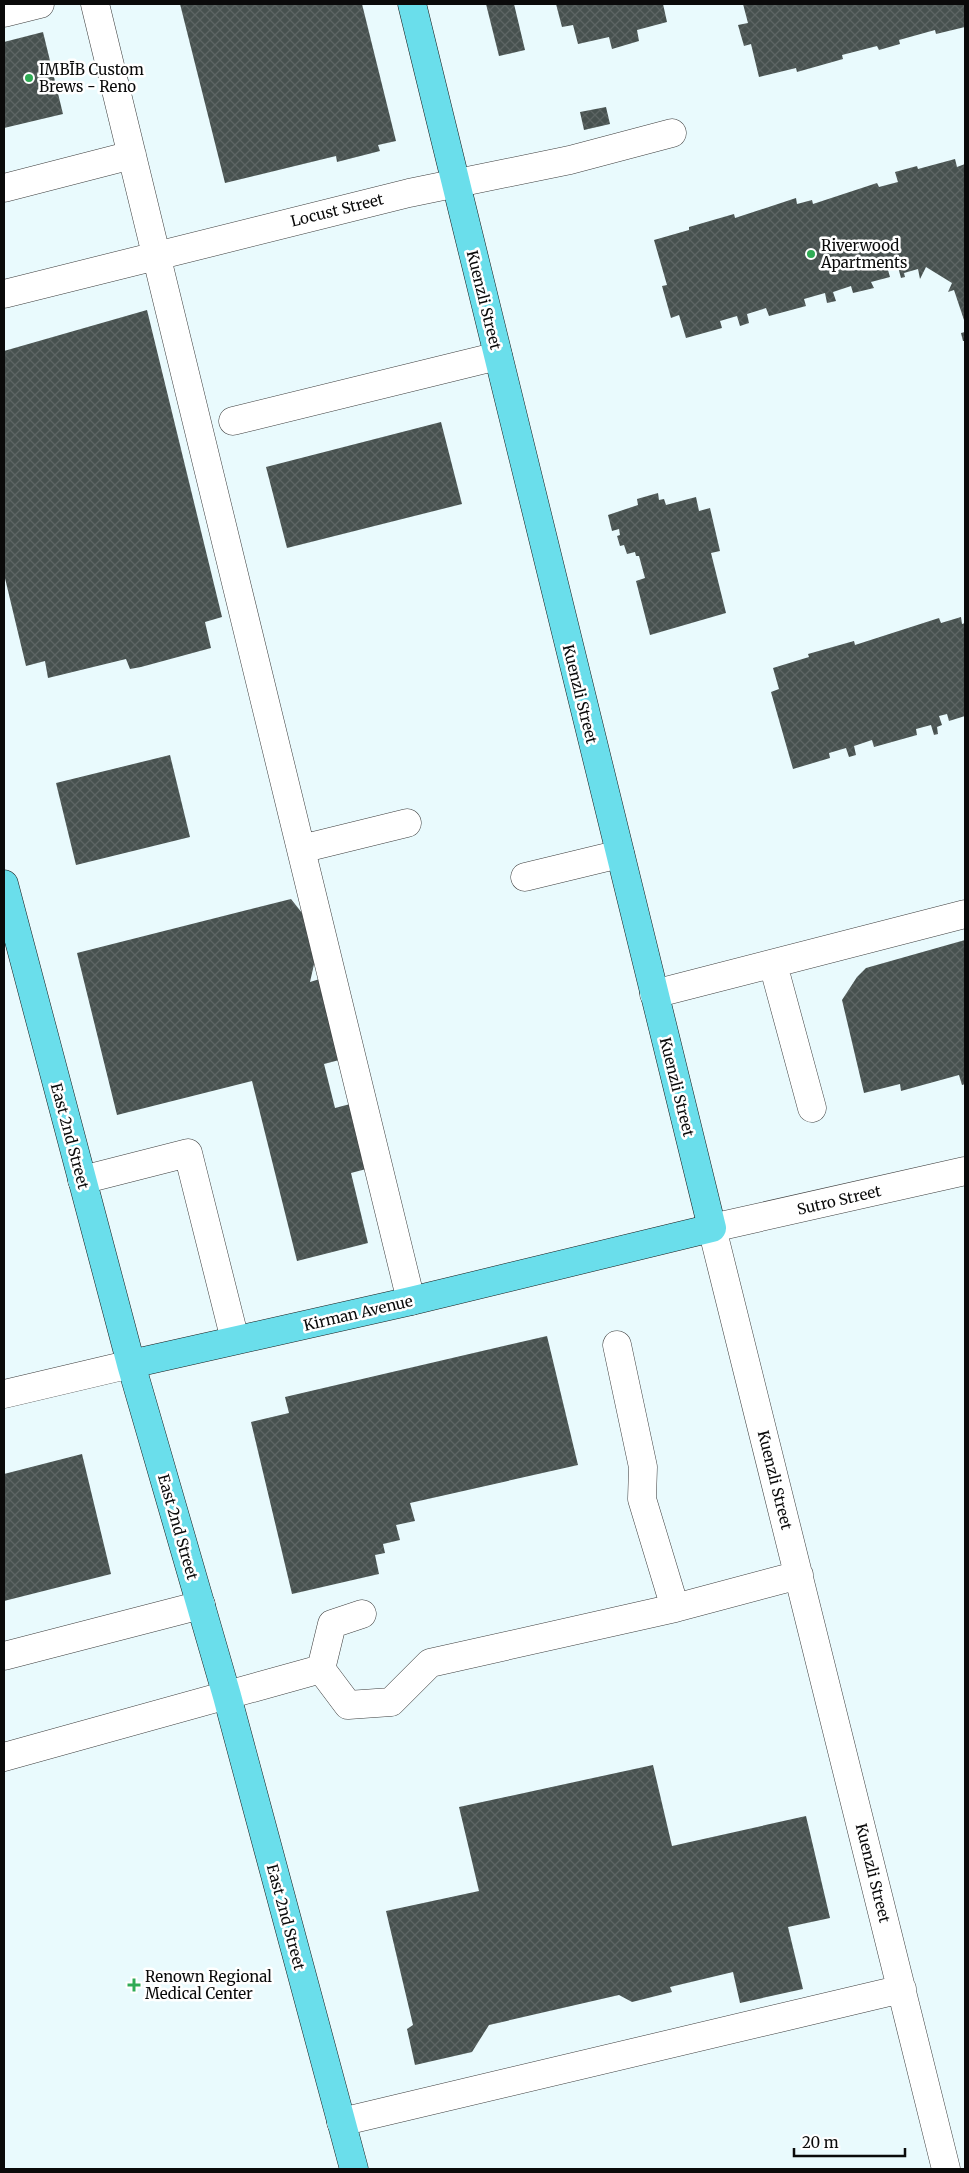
<svg xmlns="http://www.w3.org/2000/svg" width="969" height="2173" font-family="Merriweather,serif">
<defs>
<pattern id="building-cross-hatch" width="8" height="8" patternUnits="userSpaceOnUse" patternTransform="scale(1.25)"><rect width="8" height="8" fill="#47514f"/><path d="M0 0l8 8M0 8l8-8" fill="none" stroke="#5d6564"/></pattern>
</defs>
<rect width="100%" height="100%" fill="#e9fafd"/>
<path fill="url(#building-cross-hatch)" d="M180,4H362L396,141L378,145L380,151L337,162L336,156L225,183Z
M486,4H514L525,50L499,56Z
M556,4H663L667,22L637,30L639,41L612,49L609,37L578,44L573,25L562,27Z
M743,4H965V27L936,34L935,30L899,40L900,44L879,50L877,46L842,55L843,59L797,72L796,68L759,77L751,44L744,46L738,25L748,23Z
M43,32L63,114L4,128V42Z
M606,107L610,124L584,130L580,112Z
M955,159L957,167L965,164V323L954,290L948,292L952,283L926,267L920,279L918,269L904,273L905,277L901,278L898,267L888,270L890,277L871,282L874,288L853,293L851,286L833,292L836,301L827,303L825,293L804,299L806,306L769,316L766,308L747,314L749,323L740,326L737,316L720,321L722,328L686,338L679,315L671,318L662,286L667,285L654,240L689,230V227L734,214L735,218L796,198L797,204L812,200L813,204L877,183L879,187L898,182L895,172L917,166L918,169Z
M147,310L222,617L205,622L211,648L141,667L130,669L126,659L48,678L45,661L26,666L4,574V351Z
M965,332V341H963L961,333Z
M441,422L462,504L287,548L266,467Z
M658,493L659,500L664,499L666,505L696,497L699,511L710,508L720,551L711,553L726,613L650,635L636,581L645,578L639,556H636L635,552L627,554L624,545L620,546L617,536L620,535L619,529L612,531L608,515L638,505L637,499Z
M961,617L962,624L965,623V716L949,721L947,714L939,716L942,725L937,727L938,734L934,735L931,725L916,729L917,735L874,747L872,740L854,746L856,755L849,757L846,748L829,753L830,758L793,769L771,692L779,689L773,668L809,657L808,654L854,641L855,645L939,618L941,623Z
M170,755L190,837L76,865L56,783Z
M291,899L310,923L317,951L310,982L323,978L343,1059L324,1064L335,1108L354,1103L370,1168L351,1173L368,1243L297,1261L252,1081L117,1115L77,953Z
M965,940V1084L962,1085L959,1075L901,1091L900,1084L864,1093L842,1000L857,977L866,968Z
M547,1336L578,1465L410,1503L415,1521L396,1525L400,1540L383,1544L385,1553L375,1555L379,1574L292,1594L251,1422L289,1413L285,1397Z
M82,1454L111,1574L4,1601V1474Z
M653,1765L672,1846L806,1816L830,1918L788,1927L803,1989L740,2003L733,1972L670,1987L672,1992L632,2002L619,1995L489,2025L472,2052L415,2065L407,2029L413,2025L386,1911L479,1891L459,1807Z"/>
<g fill="none" stroke-linecap="round" stroke-linejoin="round">
<g stroke="#3d3d3d" stroke-width="29">
<path id="minor" d="M95,4L411,1301
M4,13L40,4
M4,188L132,155
M4,294L409,193L570,160L672,133
M233,421L498,356
M301,849L407,823
M525,877L620,854
M773,964L812,1108
M654,994L965,914
M82,1180L188,1153L235,1340
M4,1394L131,1364
M675,1608L799,1575
M4,1656L201,1605
M321,1669L332,1624L362,1614
M4,1757L321,1669L348,1705L391,1702L430,1663L675,1608L642,1499L643,1467L617,1345
M341,2122L902,1989
M946,2169L712,1228L965,1171"/>
</g>
<g stroke="#1b1b1b" stroke-width="29">
<path id="major" d="M4,884L131,1364L227,1696L354,2169
M131,1364L411,1301L712,1228L412,4"/>
</g>
<use href="#minor" stroke="#fff" stroke-width="28"/>
<use href="#major" stroke="#6adeeb" stroke-width="28"/>
</g>
<g fill="#30ab55" stroke="#fff" stroke-width="2">
<circle cx="29" cy="78" r="5"/>
<circle cx="811" cy="254" r="5"/>
<path d="M131.5 1977.5h5v5h5v5h-5v5h-5v-5h-5v-5h5z"/>
</g>
<g text-anchor="middle" dominant-baseline="central" stroke-width="5" stroke-linejoin="round" paint-order="stroke">
<g font-size="15" fill="#0a0a0a" stroke="#fff" text-anchor="start">
<text x="39" y="69">IMBĪB Custom<tspan x="39" dy="17">Brews - Reno</tspan></text>
<text x="821" y="245">Riverwood<tspan x="821" dy="17">Apartments</tspan></text>
<text x="145" y="1976">Renown Regional<tspan x="145" dy="17">Medical Center</tspan></text>
</g>
<g font-size="15" fill="#0a0a0a" stroke="#fff">
<text transform="translate(337 210) rotate(-14)">Locust Street</text>
<text transform="translate(484 300) rotate(76)">Kuenzli Street</text>
<text transform="translate(580 694) rotate(76)">Kuenzli Street</text>
<text transform="translate(677 1087) rotate(76)">Kuenzli Street</text>
<text transform="translate(70 1136) rotate(75)">East 2nd Street</text>
<text transform="translate(839 1200) rotate(-13)">Sutro Street</text>
<text transform="translate(358 1313) rotate(-13)">Kirman Avenue</text>
<text transform="translate(775 1480) rotate(76)">Kuenzli Street</text>
<text transform="translate(178 1527) rotate(74)">East 2nd Street</text>
<text transform="translate(873 1873) rotate(76)">Kuenzli Street</text>
<text transform="translate(286 1917) rotate(75)">East 2nd Street</text>
</g>
</g>
<rect width="969" height="2173" fill="none" stroke="#0a0a0a" stroke-width="10"/>
<path d="M794 2148v8h111v-8" fill="none" stroke="#0a0a0a" stroke-width="2.5"/>
<text x="802" y="2148" font-size="15" fill="#0a0a0a" stroke="#ffffff" stroke-width="4" paint-order="stroke">20 m</text>
</svg>
